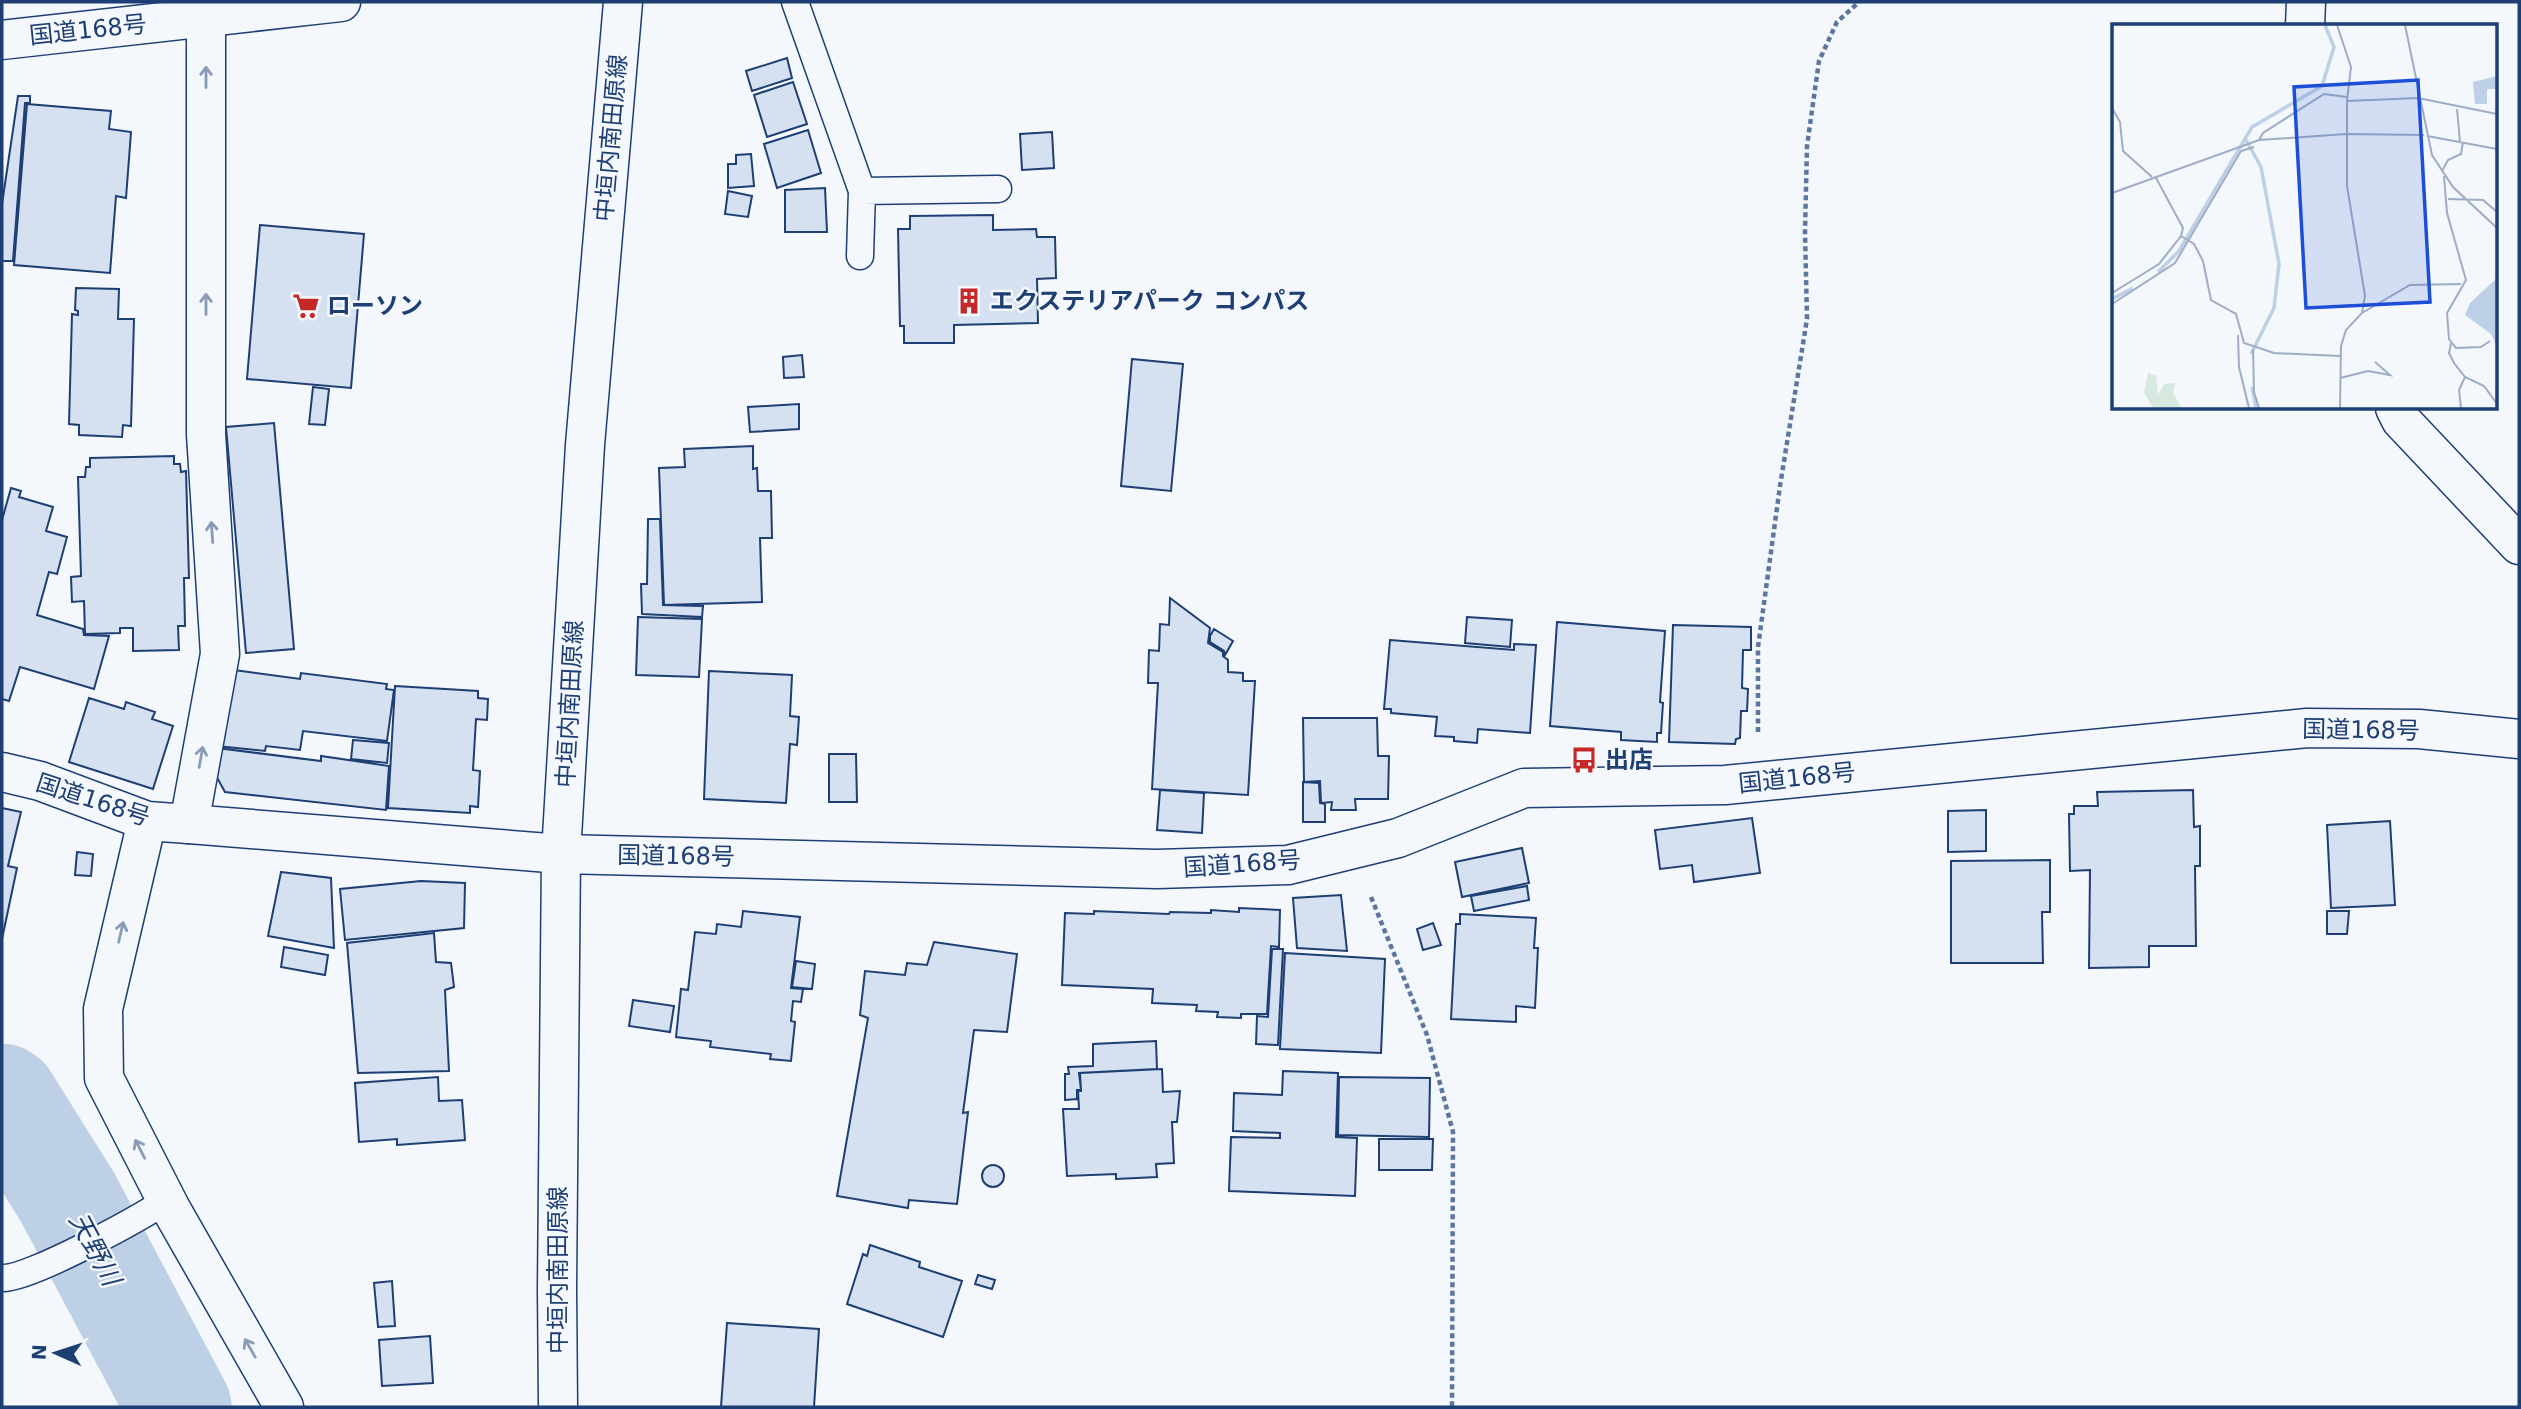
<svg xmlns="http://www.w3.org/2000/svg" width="2521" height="1409" font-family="'DejaVu Sans','Noto Sans JP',sans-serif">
<rect width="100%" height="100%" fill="#f4f7fb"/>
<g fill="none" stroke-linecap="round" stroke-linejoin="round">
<path stroke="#bed0e5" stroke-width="105" d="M2,1096L6,1099L68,1198L179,1407"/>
</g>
<path fill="#d5e0f0" stroke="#1d3f73" stroke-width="2" d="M787,58L792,78L752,91L746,71Z
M793,82L807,124L767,137L754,95Z
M18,96H30V103H25L13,261H2V204Z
M27,104L111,111L109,129L131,132L126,198L116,196L110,273L14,265Z
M808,130L821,173L777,188L764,144Z
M1052,132L1054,168L1022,170L1020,134Z
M751,154L754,186L728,188V164H736V155Z
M825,188L827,232H785V190Z
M728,191L752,196L748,217L725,214Z
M993,215V230L1036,229L1037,237H1055L1056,278L1037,279L1038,323L954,325V343H904V326H900L898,229H910V216Z
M260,225L364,234L351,388L247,379Z
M76,288L119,289L118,319H134L131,426L123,425L122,437L79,435V425L69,424L72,314L78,315V311L75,310Z
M802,355L804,377L784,378L783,357Z
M1132,359L1183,364L1171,491L1121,486Z
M313,387L329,389L325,425L309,424Z
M799,404V429L750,432L748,407Z
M274,423L294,649L246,653L226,427Z
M753,446V469L757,468L758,491H771L772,538H760L762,602L664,605L659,468L685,467L684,449Z
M174,456V464H180L181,472L186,471L189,578H184L185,626H178L179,650L133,651V628H120V633L85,634L84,601L72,602L71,577L81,576L78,477H85L86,467H90V458Z
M11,488L21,491L19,497L53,507L46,531L67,537L57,574L49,572L37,615L83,629L84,635L109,636L94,689L20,667L9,701L2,699V520Z
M648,519H660L663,605L703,606L702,617L642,614L641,584H647Z
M1170,598L1210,628L1208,643L1223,652V656L1228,660V672L1243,673V681H1255L1248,795L1152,789L1158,683H1148L1149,650L1159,651L1160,624L1169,625Z
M638,617L702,619L699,677L636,675Z
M1467,617L1512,620L1510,647L1465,643Z
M1557,622L1665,631L1660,702L1663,703L1661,733H1657V742L1621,740V732L1550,726Z
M1673,625L1751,627V650H1743L1742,688L1748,689L1747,711H1741L1740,738L1736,739L1735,744L1669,742Z
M1214,629L1233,641L1225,655L1224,651L1210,642V636Z
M1390,640L1514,650V644L1536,645L1530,733L1478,729L1477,743L1454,741V737L1435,736L1437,717L1391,713V709H1384Z
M234,670L300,679L301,673L387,684L386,689L394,690L387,741L303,731L300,750L266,746L265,751L217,746Z
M709,671L792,675L790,716L799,717L797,745L790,744L786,803L704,799Z
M395,686L478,691V698L488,699L487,720L476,719L473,770L480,771L478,807L470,806V813L388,808Z
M89,698L124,709L126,702L155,712L152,719L173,726L153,789L69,762Z
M1303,718H1377L1378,756H1389L1388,799H1355L1356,810H1331L1332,802L1321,803L1320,781L1304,782Z
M353,740L389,743L387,763L351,759Z
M217,748L321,761V756L389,766L386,810L225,792L215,774Z
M829,754H856L857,802H829Z
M1303,782L1319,783L1320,803L1325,804V822H1303Z
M1160,790L1204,793L1202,833L1157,830Z
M2193,790L2194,827L2200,826V866H2195L2196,946H2149V967L2089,968L2090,870L2070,871L2069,814H2074V806H2098L2097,792Z
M2,808L21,812L8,866L17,868L2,939Z
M1986,810V851L1948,852V811Z
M1752,818L1760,873L1694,882L1692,865L1660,869L1655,830Z
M2390,821L2395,905L2331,908L2327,825Z
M1522,848L1529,883L1462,897L1455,862Z
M77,852L93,854L91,876L75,875Z
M2050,860V912H2042L2043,963H1951V861Z
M281,872L331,878L334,948L268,936Z
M421,881L465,883L464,928L345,940L340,889Z
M1527,886L1529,900L1474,911L1471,896Z
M1341,895L1347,951L1297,948L1293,898Z
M1239,908L1280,910L1279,947L1271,946L1267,1014H1241V1018L1217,1017L1218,1012L1196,1011L1197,1005L1152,1003L1153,989L1062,985L1065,913L1094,914V911L1169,914L1170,912L1211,913V910L1239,912Z
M743,911L800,917L791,988L803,989L801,1002L793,1001L791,1021L795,1022L791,1061L770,1059L771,1054L710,1047L711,1041L676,1037L681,989L688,990L695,932L716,934L717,924L741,927Z
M2327,911H2349L2347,934H2327Z
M1460,914L1536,918L1534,948H1538L1535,1008L1516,1006V1022L1451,1019L1456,924H1460Z
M1433,923L1441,945L1423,950L1417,929Z
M434,933L436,962L451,963L454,987L445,990L449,1071L358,1073L347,943Z
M934,942L1017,954L1007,1032L974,1030L963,1113L968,1112L957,1204L909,1200L908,1208L837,1196L868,1018L860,1015L865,971L905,975L907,963L927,965Z
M284,947L328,955L325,975L281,967Z
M1272,949H1283L1278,1045L1256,1044L1257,1016L1268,1017Z
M1285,953L1385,959L1381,1053L1280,1049Z
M796,961L815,964L812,989L792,987Z
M633,1000L674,1006L670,1032L629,1026Z
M1156,1041L1157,1069L1079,1073L1081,1090H1077V1099L1065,1100V1074H1069L1068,1067L1093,1066V1044Z
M1162,1069L1163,1092L1180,1091L1177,1122H1172L1174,1163L1156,1164L1157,1177L1116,1179V1174L1067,1176L1063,1109H1079L1078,1091H1081L1080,1073Z
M1283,1071L1338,1073L1336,1137L1357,1138L1355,1196L1229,1191L1231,1137L1280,1138V1133L1233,1131L1234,1093L1282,1095Z
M438,1077L439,1101L462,1100L465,1140L397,1145V1139L359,1142L355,1083Z
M1339,1077L1430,1078L1429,1137L1338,1135Z
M1379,1139H1433L1432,1170H1379Z
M982 1176a11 11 0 1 1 22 0a11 11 0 1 1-22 0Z
M870,1245L920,1262L919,1267L962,1281L943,1337L847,1304L863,1254L867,1256Z
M978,1275L995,1280L992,1289L975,1284Z
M392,1281L395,1326L378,1327L374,1283Z
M727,1323L819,1329L814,1407H721Z
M430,1336L433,1383L382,1386L379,1340Z"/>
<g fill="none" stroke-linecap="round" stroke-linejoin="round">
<g stroke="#1d3f73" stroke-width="29">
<path id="service" d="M795,2L862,191L860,256
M862,191L998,189
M2,1278C28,1280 140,1218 167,1200"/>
</g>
<g stroke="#1d3f73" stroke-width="41">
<path id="minor" d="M2305,26L2306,2
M2395,408L2401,420L2519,545
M147,821L103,1009L104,1078L171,1209L284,1407
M189,824L220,654L206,434V17L208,2"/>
</g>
<g stroke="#1d3f73" stroke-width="41">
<path id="secondary" d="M558,1407L557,1289L561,854L585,445L623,2"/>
</g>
<g stroke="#1d3f73" stroke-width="41">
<path id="trunk" d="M2,40L341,2
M2,772L40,781L147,821L189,824L561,854L1157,869L1288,865L1398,838L1524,788L1725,785L2307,728L2419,729L2519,739"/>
</g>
<path stroke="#5e769c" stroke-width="4.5" stroke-dasharray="5 3.5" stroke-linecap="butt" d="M1758,732V647L1780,486L1807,319L1805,232L1807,146L1819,61L1837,22L1859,2
M1371,897L1427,1035L1453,1132L1452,1407"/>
<use href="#service" stroke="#f4f7fb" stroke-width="26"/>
<use href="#minor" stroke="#f4f7fb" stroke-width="38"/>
<use href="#secondary" stroke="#f4f7fb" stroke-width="38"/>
<use href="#trunk" stroke="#f4f7fb" stroke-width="38"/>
</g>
<defs><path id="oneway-shaft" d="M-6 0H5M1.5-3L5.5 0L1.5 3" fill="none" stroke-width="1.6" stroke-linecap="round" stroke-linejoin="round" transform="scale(1.75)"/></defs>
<g stroke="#889bb7">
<use href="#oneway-shaft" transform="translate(206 77) rotate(-90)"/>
<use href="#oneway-shaft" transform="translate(206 304) rotate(-90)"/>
<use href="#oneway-shaft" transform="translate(212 532) rotate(-94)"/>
<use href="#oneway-shaft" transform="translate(201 757) rotate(-80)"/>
<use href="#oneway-shaft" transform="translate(121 932) rotate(-77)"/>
<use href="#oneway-shaft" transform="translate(140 1149) rotate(-117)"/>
<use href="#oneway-shaft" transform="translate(250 1348) rotate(-120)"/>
</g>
<defs>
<g id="building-bare" transform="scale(2.1)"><path d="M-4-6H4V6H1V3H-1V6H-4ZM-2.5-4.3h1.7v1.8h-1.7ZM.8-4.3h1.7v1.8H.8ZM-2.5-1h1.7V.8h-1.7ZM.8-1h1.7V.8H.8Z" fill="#c62828" stroke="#f4f7fb" stroke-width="2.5" paint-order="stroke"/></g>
<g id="supermarket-bare" transform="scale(2.1)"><path d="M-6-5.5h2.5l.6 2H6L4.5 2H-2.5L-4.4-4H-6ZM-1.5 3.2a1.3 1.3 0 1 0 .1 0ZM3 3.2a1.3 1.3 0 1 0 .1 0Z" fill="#c62828" stroke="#f4f7fb" stroke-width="2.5" paint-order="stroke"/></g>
<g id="bus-bare" transform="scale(2.1)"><path d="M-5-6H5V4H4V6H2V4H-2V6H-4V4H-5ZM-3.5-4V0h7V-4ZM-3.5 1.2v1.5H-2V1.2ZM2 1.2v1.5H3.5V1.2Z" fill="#c62828" stroke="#f4f7fb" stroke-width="2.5" paint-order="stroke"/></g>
</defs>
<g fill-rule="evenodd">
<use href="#building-bare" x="969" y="301"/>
<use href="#supermarket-bare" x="306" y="306"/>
<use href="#bus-bare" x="1584" y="760"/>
</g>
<g text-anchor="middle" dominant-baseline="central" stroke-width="5" stroke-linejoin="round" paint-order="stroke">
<g font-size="24" fill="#1d3f73" stroke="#f4f7fb">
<text transform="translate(88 30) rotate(-6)">国道168号</text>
<text transform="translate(611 138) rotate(-85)">中垣内南田原線</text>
<text transform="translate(570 704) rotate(-87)">中垣内南田原線</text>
<text transform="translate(2361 730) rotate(1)">国道168号</text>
<text transform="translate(1797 778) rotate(-6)">国道168号</text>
<text transform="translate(93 800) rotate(18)">国道168号</text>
<text transform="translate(676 856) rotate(1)">国道168号</text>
<text transform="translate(1242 864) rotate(-4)">国道168号</text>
<text transform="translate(558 1270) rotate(-90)">中垣内南田原線</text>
</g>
<g font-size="24" font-weight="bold" fill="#1d3f73" stroke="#f4f7fb" text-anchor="start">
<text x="990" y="301">エクステリアパーク コンパス</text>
<text x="327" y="306">ローソン</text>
<text x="1605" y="760">出店</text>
</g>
<g font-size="26" font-style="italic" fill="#1d3f73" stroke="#f4f7fb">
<text transform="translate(95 1249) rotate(62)">天野川</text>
</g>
</g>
<g transform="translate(2112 24)">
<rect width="385" height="385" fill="#f4f7fb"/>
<path d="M36,349L44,352L46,371L52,360L63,359L61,370L70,384H41L32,368Z" fill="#d7e8df"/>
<path d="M385,52V65H375V80H363L361,58ZM385,254V322L379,310L353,291L358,279Z" fill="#bed0e5"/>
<path fill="none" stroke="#bed0e5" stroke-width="3.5" d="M134,116L149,143L167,240L162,284L139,330M46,248L67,227L140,103L210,62L222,23L213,1M0,275L21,264M140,363L144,384"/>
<path fill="none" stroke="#9eadc5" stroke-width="2" d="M225,1L239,43L235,77V162L253,272L250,289L234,306L229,322L228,384M293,1L320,131L341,163L385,204M235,77L306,74L385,90M0,84L8,98L11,127L40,153M345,85L348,118M315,112L385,125M147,116L151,109L212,70L235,73M330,147L336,136L349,130L351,118M332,152L335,189L354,256L335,289L337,315L344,324L369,323L378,317M0,169L147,116L234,110L312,111M336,175L371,176L385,188M69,212L82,220L91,237L99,276L124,290L132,319L162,329L228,332M0,269L47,240L69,212L71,204L43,152M0,280L63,239L129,127L142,123M250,289L298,261L349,260M126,311L127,343L137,384M339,319L337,329L342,339L353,353L372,362L385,380M141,325L142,368L147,384M228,354L256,347L278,351L263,338M349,384L347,366L353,353"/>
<path fill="#1d4ed8" fill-opacity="0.15" stroke="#1d4ed8" stroke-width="3.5" d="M306,56L318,278L194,284L182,63Z"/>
<rect width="385" height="385" fill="none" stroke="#1d3f73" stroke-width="3.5"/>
</g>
<rect width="2521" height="1409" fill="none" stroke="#1d3f73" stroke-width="7"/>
<g transform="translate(56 1353) rotate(273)" stroke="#f4f7fb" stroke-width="5" paint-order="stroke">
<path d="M0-5L12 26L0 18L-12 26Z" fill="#1d3f73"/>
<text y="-10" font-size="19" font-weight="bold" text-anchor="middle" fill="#1d3f73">N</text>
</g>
</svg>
